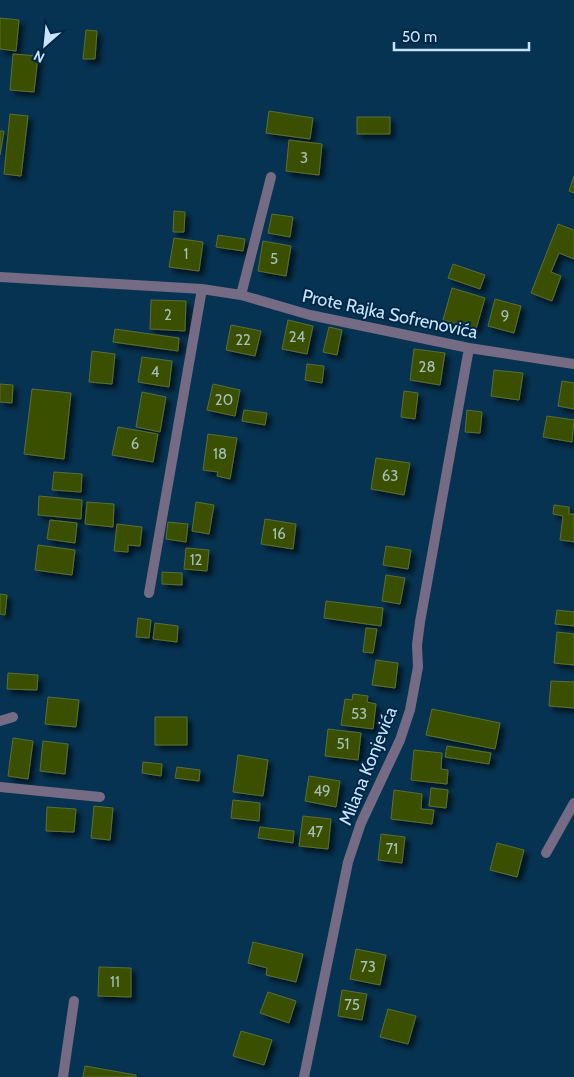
<svg xmlns="http://www.w3.org/2000/svg" width="574" height="1077" font-family="Cabin,sans-serif">
<defs>
<filter id="shadow"><feDropShadow dx="4.5" dy="4.5" stdDeviation="2.5" flood-color="#0009"/></filter>
</defs>
<rect width="100%" height="100%" fill="#063351"/>
<path fill="#3b4f00" stroke="#5b6e32" filter="url(#shadow)" d="M0,18L19,20L16,51L0,49Z
M86,30L97,31L95,59H83Z
M13,54L38,56L34,92L10,90Z
M269,111L313,118L310,139L266,133Z
M10,114L28,116L21,176L4,174Z
M357,117H390V134H357Z
M0,131H4L0,155Z
M289,140L322,144L319,175L286,171Z
M574,176V193L569,191Z
M174,211L185,212L184,232H173Z
M272,214L293,217L290,237L268,233Z
M558,224L574,230V259L559,253L551,272L561,276L552,301L531,293Z
M218,235L245,239L243,251L216,247Z
M174,238L203,242L199,271L169,267Z
M263,241L291,246L286,276L258,271Z
M453,264L485,275L480,289L448,278Z
M452,288L485,298L476,329L443,320Z
M495,299L521,306L514,333L488,326Z
M151,300L186,301L185,331L150,329Z
M288,320L313,326L307,354L282,349Z
M231,325L261,331L255,356L226,350Z
M329,327L342,330L337,355L323,352Z
M115,329L179,338L178,351L113,342Z
M414,349L445,353L440,385L410,380Z
M92,351L115,354L112,384L89,382Z
M142,357L172,361L169,387L138,382Z
M307,364L324,366L322,383L305,380Z
M494,370L523,373L519,400L491,396Z
M562,381L574,383V409L558,406Z
M0,384L13,385L12,403L0,402Z
M213,384L240,390L235,416L207,410Z
M32,389L71,393L64,459L24,454Z
M404,391L418,393L415,419L401,417Z
M142,392L166,397L160,432L136,427Z
M244,410L267,413L265,425L242,421Z
M467,410L482,412L480,433L465,432Z
M547,416L574,420L572,442L543,437Z
M118,427L158,434L153,462L112,455Z
M208,434L237,438L230,479L217,476L218,472L203,470Z
M376,458L410,463L404,495L371,489Z
M54,472L82,474L81,492L52,490Z
M39,496L82,500L81,519L38,515Z
M87,502L114,504L113,527L85,524Z
M196,502L214,505L209,534L192,531Z
M554,505L569,507V514H574V542L560,540L563,516L553,514Z
M265,519L296,524L293,549L261,544Z
M50,520L77,523L75,543L47,539Z
M168,522L188,524L186,542L166,539Z
M117,524L142,527L140,546L128,545V552L114,551Z
M38,545L75,550L72,575L35,570Z
M386,546L411,550L408,569L383,565Z
M186,548L209,550L207,571L184,569Z
M162,572L182,573V585L162,584Z
M386,575L405,578L400,604L382,601Z
M0,594L7,595L5,615L0,614Z
M326,601L383,608L381,626L324,618Z
M557,610L574,612V626L555,624Z
M138,618L151,620L149,638L136,637Z
M155,623L178,626L177,642L153,639Z
M366,628L377,629L373,653L363,652Z
M557,632L574,634V665L554,663Z
M376,660L398,663L395,688L372,685Z
M8,673L38,675L37,690L7,689Z
M551,681L574,682V708L549,706Z
M353,694L368,696L367,702L376,704L373,729L341,725L345,699L352,700Z
M48,697L79,700L76,727L45,724Z
M432,709L500,723L495,749L426,735Z
M155,717H187V745H155Z
M328,729L361,733L358,760L325,756Z
M13,738L33,741L28,779L8,776Z
M43,741L68,744L65,774L40,771Z
M447,746L491,753L489,764L445,757Z
M414,750L442,753L441,769L448,770L447,784L411,780Z
M238,755L268,760L263,796L233,792Z
M143,762L162,764L161,776L142,773Z
M177,767L200,770L199,781L175,778Z
M309,776L340,781L336,807L305,801Z
M431,788L448,790L446,808L429,806Z
M394,790L422,794L421,809L434,810L432,824L391,819Z
M233,800L260,803L259,821L231,818Z
M94,806L113,808L110,840L91,838Z
M47,807L76,809L74,832L46,831Z
M303,816L331,819L328,849L299,846Z
M260,827L294,831L293,843L258,838Z
M381,834L405,837L402,863L378,860Z
M497,843L524,850L517,877L490,870Z
M253,942L303,954L296,982L266,975L267,968L248,963Z
M356,949L386,955L380,985L350,979Z
M99,967L131,968V997L98,996Z
M342,990L367,994L362,1020L338,1016Z
M268,992L296,1001L289,1023L260,1013Z
M388,1009L416,1016L408,1044L380,1037Z
M241,1031L272,1040L264,1065L233,1056Z
M85,1066L136,1075V1077H83Z"/>
<g fill="none" stroke-linecap="round" stroke-linejoin="round">
<path stroke="#766b84" stroke-width="10" d="M0,277L202,289L241,295L310,315L469,348L574,364
M241,295L271,177
M149,593L202,289
M0,721L13,717
M0,787L100,797
M546,853L574,803
M63,1077L74,1001
M304,1077L348,862L361,823L400,740L410,710L418,667L417,645L420,622L469,348"/>
</g>
<g text-anchor="middle" dominant-baseline="central" stroke-width="4" stroke-linejoin="round" paint-order="stroke">
<g font-size="15" fill="#a5bfbd">
<text x="304" y="158">3</text>
<text x="186" y="254">1</text>
<text x="274" y="259">5</text>
<text x="168" y="315">2</text>
<text x="505" y="316">9</text>
<text x="297" y="337">24</text>
<text x="243" y="340">22</text>
<text x="427" y="367">28</text>
<text x="155" y="372">4</text>
<text x="224" y="400">20</text>
<text x="135" y="444">6</text>
<text x="220" y="454">18</text>
<text x="390" y="476">63</text>
<text x="279" y="534">16</text>
<text x="196" y="560">12</text>
<text x="359" y="714">53</text>
<text x="343" y="744">51</text>
<text x="322" y="791">49</text>
<text x="315" y="832">47</text>
<text x="392" y="849">71</text>
<text x="368" y="967">73</text>
<text x="115" y="982">11</text>
<text x="352" y="1005">75</text>
</g>
<g font-size="18" fill="#c8e4fc" stroke="#002846">
<text transform="translate(390 314) rotate(12)">Prote Rajka Sofrenovića</text>
<text transform="translate(368 766) rotate(-68)">Milana Konjevića</text>
</g>
</g>
<g transform="translate(45 45) rotate(207)" stroke="#002846" stroke-width="4" paint-order="stroke">
<path d="M0-4L9 19L0 12L-9 19Z" fill="#c8e4fc"/>
<text y="-8" font-size="14" font-weight="bold" text-anchor="middle" fill="#c8e4fc">N</text>
</g>
<path d="M394 42v8h135v-8" fill="none" stroke="#c8e4fc" stroke-width="2.5"/>
<text x="402" y="42" font-size="15" fill="#c8e4fc" stroke="#002846" stroke-width="4" paint-order="stroke">50 m</text>
</svg>
